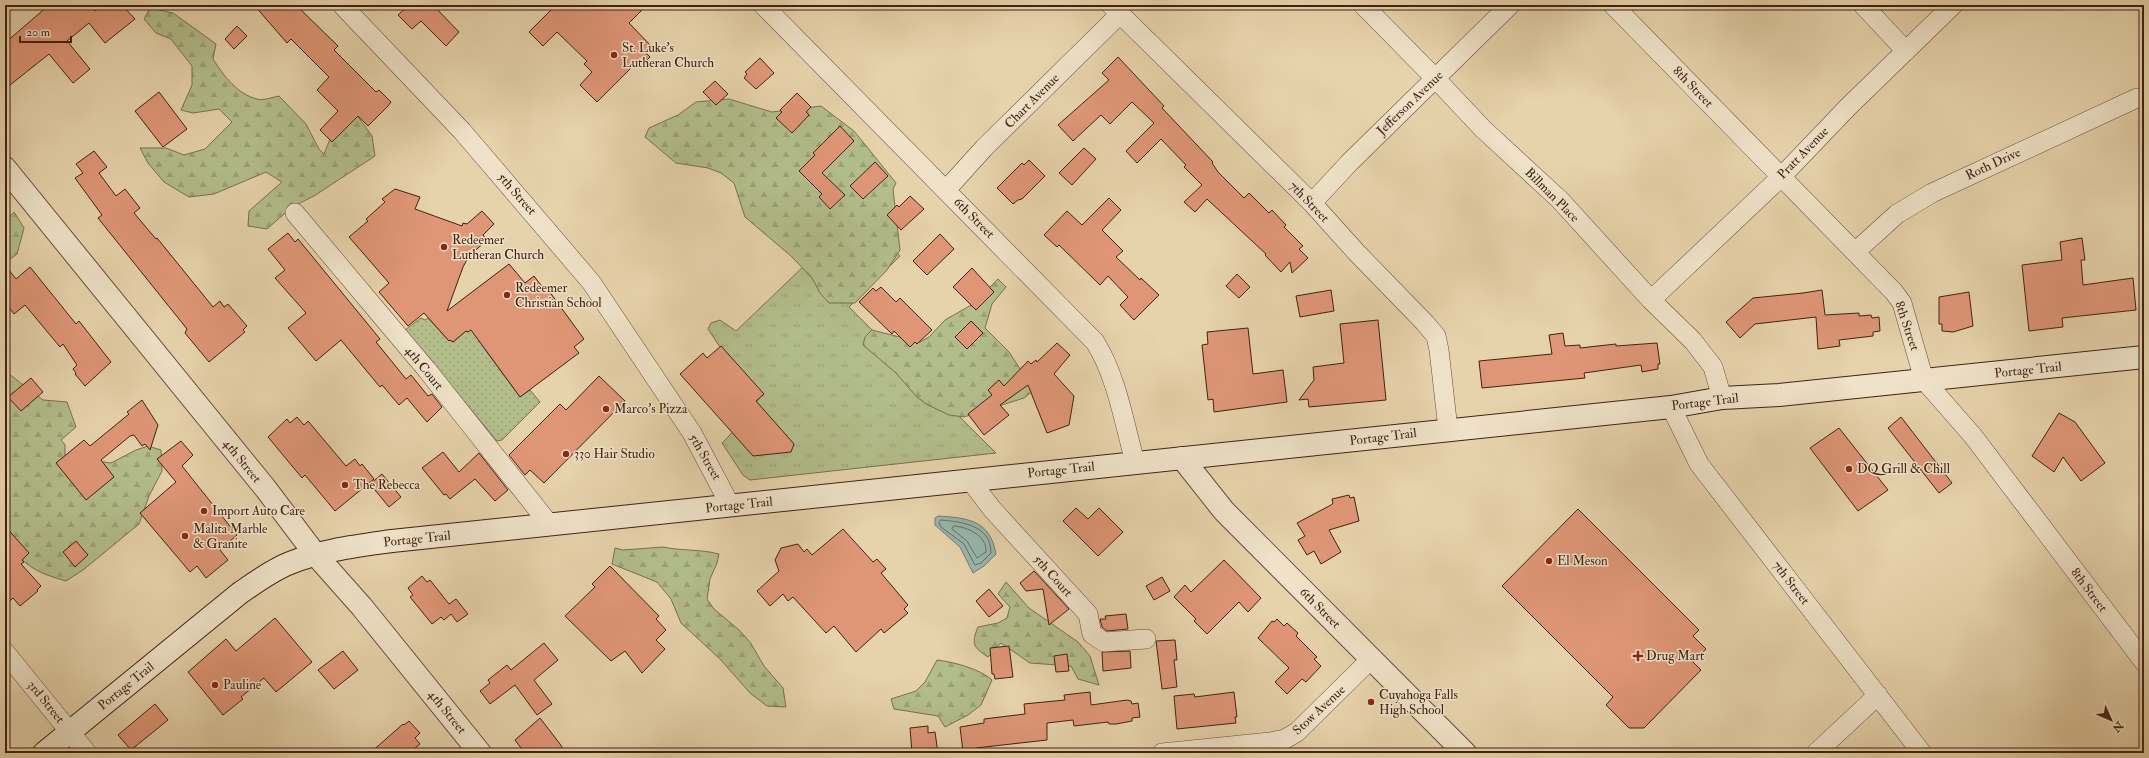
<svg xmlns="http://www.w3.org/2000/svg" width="2149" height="758" font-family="'IM FELL Double Pica',serif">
<defs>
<pattern id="grass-tufts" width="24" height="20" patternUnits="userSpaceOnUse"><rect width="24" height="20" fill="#b2bd8b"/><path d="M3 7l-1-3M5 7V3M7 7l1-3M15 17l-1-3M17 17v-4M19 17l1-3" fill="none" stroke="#9aa277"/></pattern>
<pattern id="forest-firs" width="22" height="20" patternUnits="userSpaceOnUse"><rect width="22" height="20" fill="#b2bd8b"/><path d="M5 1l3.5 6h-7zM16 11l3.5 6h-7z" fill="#9aa277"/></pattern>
<pattern id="park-dots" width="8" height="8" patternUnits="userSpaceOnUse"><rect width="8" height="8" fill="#b2bd8b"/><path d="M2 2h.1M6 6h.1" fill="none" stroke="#9aa277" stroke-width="1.8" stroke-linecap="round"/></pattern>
</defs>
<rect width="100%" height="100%" fill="#e6d2ab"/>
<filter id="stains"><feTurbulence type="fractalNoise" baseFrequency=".005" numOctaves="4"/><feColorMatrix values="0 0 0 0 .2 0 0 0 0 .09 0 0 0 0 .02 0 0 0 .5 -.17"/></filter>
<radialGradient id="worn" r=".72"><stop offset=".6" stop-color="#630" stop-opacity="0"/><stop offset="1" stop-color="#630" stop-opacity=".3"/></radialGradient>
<path fill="url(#grass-tufts)" stroke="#7a6f4f" d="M863,220L900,256L849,307L996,453L750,480L743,475L722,443C738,428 749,410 763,394L720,347L708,329L711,323L720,320L736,331L805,265Z"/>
<path fill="url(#forest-firs)" stroke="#7a6f4f" d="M150,8L173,13L216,44L213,59C224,76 237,94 257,99C263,101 273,97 279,96L306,124L319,149L324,154L341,112L353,110L372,136L375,156L314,196L292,207L267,229L248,226L249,211L282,182L266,172L214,194L189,197L164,182L148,163L140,148H166L184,155L205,149L232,122L219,109L193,113L181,110L192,85V66L171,39L156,33L144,19Z
M729,99L772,112L821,106L854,131L896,183L893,189L900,250L887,270L855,303H829L820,293L812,278L791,256L745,217L734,183L721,173L708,168L676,163L645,137L649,128L678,115L696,102Z
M14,212L24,228L17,254L5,263V222Z
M998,279L1006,287L992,304L985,328L1009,352L1034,390L1024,398L964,417L949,415L926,404L916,396L896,373L863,345L865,337L872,330L920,342L929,337L945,320L973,304Z
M5,371L43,400L67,402L76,427L61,440L65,445V456L111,463L136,450L148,446L161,450L162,471L149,496L139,524L83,570L66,581C34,572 27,566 5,543Z
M663,547C682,551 700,549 719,554L717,563L710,579L707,599L714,609L739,630L750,642L764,666L783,688L786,707L767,706L750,693L720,659L681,623L671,599L657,582L612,564L615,548L623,550Z
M1006,582L1029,608L1078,642L1090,656L1099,685L1078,679L1071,666L1030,663L1001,643L988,657C973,647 971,644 978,627L998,623L1007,618L1010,607L998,594Z
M937,660C954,662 980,669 992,680L981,705L968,715L945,727L938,716L894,709L891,699L916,691L925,682Z"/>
<path fill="url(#park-dots)" stroke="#7a6f4f" d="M421,318L425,320L428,318L449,341L450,340L453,342L466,331L468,332L473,327L486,351L520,397L530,390L540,402L502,440L497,441L405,330Z"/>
<path fill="#97b6af" stroke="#757a71" d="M938,516C968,518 990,520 996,554L984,566L973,573L960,547L935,525V518Z"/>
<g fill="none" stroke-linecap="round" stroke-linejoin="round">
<path stroke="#6c6c61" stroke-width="1" d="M941,520C962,522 991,525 991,553L981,563L975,565L964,544L941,527L939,523Z
M954,526C967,527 987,535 986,552L977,558L967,541L952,529Z"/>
</g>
<path fill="#df9677" stroke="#412113" d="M49,5H90L95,11L102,5H122L135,19L105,43L89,23L67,41L90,69L73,83L49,54L5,89V43Z
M254,5H296L338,46L334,50L376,92L379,90L391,102L388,106L368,126L358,116L332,142L320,130L338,111L317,90L329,77L291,39L287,43Z
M409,5H433L459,32L446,46L421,21L412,29L398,15Z
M556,5H647L629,23L652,47L646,53L650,57L640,67L636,63L597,102L580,85L592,72L584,64L587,61L557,32L543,46L529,32Z
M237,26L247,36L234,49L225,39Z
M1118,57L1164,106L1162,108L1213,162L1212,163L1218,172L1244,198L1249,193L1269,213L1272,210L1286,225L1284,227L1303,246L1299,249L1308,258L1292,273L1290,262L1281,272L1265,255L1266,254L1207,199L1195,212L1184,202L1202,185L1184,167L1186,165L1161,139L1137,163L1126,151L1154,123L1132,102L1110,124L1101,115L1073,141L1058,125L1109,80L1102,73Z
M760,58L774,73L756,89L744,78L747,74L745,72Z
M715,81L728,94L716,105L703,92Z
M159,92L187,129L163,147L135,111Z
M797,93L811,107L806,112L809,115L792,133L776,118L782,112L780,110Z
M840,126L854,141L822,173L845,195L830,209L819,197L822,194L799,171L815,155L813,153Z
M1084,148L1096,159L1072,185L1059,173Z
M94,151L107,167L99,173L116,196L125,189L140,208L134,213L156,239L157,238L213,307L220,301L224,307L228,304L247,326L243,330L245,332L209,362L185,333L187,329L98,218L102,215L75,178L83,173L76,164Z
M1029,160L1045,176L1022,199L1018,200L1013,204L997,188L1022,163L1024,165Z
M875,162L888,176L863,199L850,186Z
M395,189L420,197L415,209L462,226L463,223L467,224L482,211L494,224L483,235L487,240L469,256L463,267L447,311L509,264L525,283L534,276L547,293L549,291L584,339L574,347L579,353L520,397L471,330L468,332L466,331L453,342L450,340L449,341L424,313L408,326L379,292L389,283L349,237L368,221L366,219L385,202L382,199Z
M910,196L924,209L901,230L887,215L897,205L899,207Z
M1109,198L1121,210L1102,230L1123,251L1116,257L1140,280L1141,278L1159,295L1134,320L1120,305L1128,297L1108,276L1100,285L1059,245L1057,247L1044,235L1067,211L1082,225Z
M288,233L295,242L298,239L380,339L376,342L406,379L411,375L428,396L432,394L442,407L427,422L407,398L399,405L382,385L380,387L341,340L316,361L288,328L306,313L275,278L285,270L268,249Z
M940,234L954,249L927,275L913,261Z
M2082,238L2085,260H2081L2083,285L2133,278L2136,310L2062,318L2063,327L2029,331L2022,265L2062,260L2060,242Z
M5,265L16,279L30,267L76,324L79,321L111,362L85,386L75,374L76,373L73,369L77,365L63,344L60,347L25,305L14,314L5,302Z
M972,268L994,292L976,310L953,287Z
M1237,274L1250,287L1239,298L1226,286Z
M881,287L896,302L900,298L932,330L917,344L915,342L910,347L894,331L892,334L859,302L873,288L876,291Z
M1331,290L1334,311L1300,317L1296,296Z
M1822,290L1825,315L1859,313V316L1871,315L1872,318L1879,317L1880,331L1873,332V336L1839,340L1840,346L1818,349L1816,317L1755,324L1740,338L1726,322L1753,298L1803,293Z
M1969,292L1973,326L1953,332L1942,331V324H1939V297Z
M1378,320L1386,400L1309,407L1308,399L1299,400L1314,380L1313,367L1344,363L1340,324Z
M971,321L983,333L967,349L955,337Z
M1248,328L1253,374L1283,370L1287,402L1214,412L1213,399L1208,400L1202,345L1208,344L1207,332Z
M1563,333L1565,346L1580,345V348L1616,344V346L1657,343L1660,364H1658V369L1642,372L1641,365L1584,373L1585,378L1482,388L1479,361L1552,354L1549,335Z
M1057,343L1070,355L1054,374L1074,396L1069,425L1047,433L1028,385L1000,405L1009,415L984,435L968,414L992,395L988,390L999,380L1004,386L1028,361L1031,364L1036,360L1037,362Z
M721,346L764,394L756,401L794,444L791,452L753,456L680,374L703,353L707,358Z
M599,376L625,401L544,483L530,470L525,475L509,455L560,404L566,410Z
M31,378L43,392L21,411L8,397Z
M142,400L158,425L150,450L145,444L142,446L134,435L130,436L101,460L114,477L86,500L56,463L84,440L90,446L129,414L127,412Z
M2059,413L2075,422L2105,463L2081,481L2063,457L2054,472L2032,456Z
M297,417L304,425L308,421L346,466L355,459L360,466L362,464L374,479L335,511L305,475L302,478L268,437L287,419L290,423Z
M1901,417L1952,483L1939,493L1888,428Z
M1839,428L1888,490L1858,511L1810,448Z
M181,441L193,455L182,466L237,535L220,550L228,560L206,578L197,566L190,572L140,513L176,482L157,459Z
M443,452L459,472L479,453L508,490L495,501L475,479L450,499L446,494L444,495L422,468Z
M382,474L401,497L389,507L370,484Z
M1349,495L1350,498L1354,497L1359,521L1329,530L1341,552L1321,564L1314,551L1307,555L1298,540L1305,536L1297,523L1331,505L1333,503L1332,499Z
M1076,508L1088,519L1099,508L1123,532L1098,556L1063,521Z
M1578,509L1699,630L1693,636L1706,649L1693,662L1701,670L1644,728H1629L1606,705L1613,697L1502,586Z
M5,526L29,553L22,560L24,562L21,564L41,586L37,590L38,591L20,606L13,598L5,605Z
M843,529L873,562L877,559L886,569L881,573L908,605L904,609L908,613L884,633L881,629L856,652L834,626L826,633L793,597L788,601L783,594L770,606L757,591L779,571L775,560L781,548L798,544L804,552L807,549L812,555Z
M76,541L88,555L75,567L63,552Z
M1224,560L1261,598L1248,612L1239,602L1207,634L1194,621L1196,619L1174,597L1185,585L1191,592Z
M610,566L659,616L656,619L666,630L656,640L665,649L642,673L625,651L611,661L565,616L595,587L592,584Z
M1034,571L1069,609L1049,625L1043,589L1026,591L1020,583Z
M422,576L427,582L430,580L449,604L456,599L468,614L457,622L451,614L444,620L441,617L432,624L410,597L413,595L408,588Z
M1162,577L1170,591L1154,600L1146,586Z
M989,589L1003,606L989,617L976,601Z
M1126,614L1128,629L1107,631L1102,627L1100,619H1106L1105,616Z
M275,618L312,662L276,692L264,678L241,697L243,699L223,715L188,672L226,639L236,651Z
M1277,619L1284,626L1287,623L1298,633L1296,636L1317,657L1314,659L1321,666L1306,682L1302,679L1287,694L1275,682L1289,668L1258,638L1272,621L1274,622Z
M1175,640L1177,660H1174L1177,687L1162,689L1156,641Z
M544,643L558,660L534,680L552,704L537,715L515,685L490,704L480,691L490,683L488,680L507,665L511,670Z
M1009,646L1013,677L995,679L994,674H992L990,648Z
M343,651L358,670L334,689L318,670Z
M1130,651L1131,668L1103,671L1102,652Z
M1067,654L1069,671L1056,672L1054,656Z
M1090,692L1091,705L1127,700L1131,701L1132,704L1138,703L1140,717L1132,718V721L1116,724H1109L1108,722L1074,726L1073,720L1047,723V740L976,748V750L963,752L960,727L984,723V719L1025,714L1024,704L1065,700L1064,695Z
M1234,692L1237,717H1235L1236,723L1177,729L1174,696L1194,694L1195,697Z
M155,704L168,720L131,750L118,735Z
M540,718L560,744L566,753H531L528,748L524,752L515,740Z
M409,721L420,733L415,738L420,744L409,753H370L403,724L404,725Z
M928,726V733L935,732L938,753H912L910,728Z"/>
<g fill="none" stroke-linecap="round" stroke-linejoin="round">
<g stroke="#6a4d39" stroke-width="20">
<path id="minor" d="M342,5L462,131L591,282L692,433L730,505
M763,5L1095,342C1117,377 1124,423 1135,462
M1111,5L1312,203L1357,253L1425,323L1436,336L1439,350L1448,429
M1363,5L1436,79L1483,129L1560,200L1651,300L1693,341L1713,367L1722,398
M1613,5L1894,292L1902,303L1924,380L1973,436L2144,662
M1863,5L1906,51
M946,190L984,148L1120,14
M1312,203L1349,163L1510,5
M295,213L427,370L550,525
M1855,252L1897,214L1932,193L2137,98H2144
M1651,300L1781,177L1848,107L1953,5
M1671,407L1699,464L1922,753
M970,480L992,509L1088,614L1092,634L1104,642L1146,639
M5,652L87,753
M1162,753L1270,742L1285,739L1297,732L1371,659
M1816,753L1878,695"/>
</g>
<g stroke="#6a4d39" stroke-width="24">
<path id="tertiary" d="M5,168L266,489L315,554L362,607L480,753
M1182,458L1224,511L1465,753"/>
</g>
<g stroke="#412113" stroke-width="24">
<path id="secondary" d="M44,753L240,593C256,582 272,570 290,563C322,550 357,546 392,541L1671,407L1722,398L1779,395L2144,357"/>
</g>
<use href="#minor" stroke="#efe2c8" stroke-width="19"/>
<use href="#tertiary" stroke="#efe2c8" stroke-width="22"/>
<use href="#secondary" stroke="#efe2c8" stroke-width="22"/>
</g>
<g fill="#8f2418" stroke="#efe2c8" stroke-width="1.5">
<circle cx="614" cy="55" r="4"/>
<circle cx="444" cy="247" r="4"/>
<circle cx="507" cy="295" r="4"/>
<circle cx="606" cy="409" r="4"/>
<circle cx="566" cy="454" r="4"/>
<circle cx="1849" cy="469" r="4"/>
<circle cx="345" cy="485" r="4"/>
<circle cx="204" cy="511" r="4"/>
<circle cx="185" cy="536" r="4"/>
<circle cx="1549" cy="561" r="4"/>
<path d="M1636 650h4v4h4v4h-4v4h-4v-4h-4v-4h4z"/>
<circle cx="215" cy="685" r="4"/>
<circle cx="1371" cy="702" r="4"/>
</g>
<g text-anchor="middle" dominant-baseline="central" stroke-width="3" stroke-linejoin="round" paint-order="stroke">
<g font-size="13" fill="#412113" stroke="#efe2c8" text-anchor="start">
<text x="622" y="48">St. Luke's<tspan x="622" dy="15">Lutheran Church</tspan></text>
<text x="452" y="240">Redeemer<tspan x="452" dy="15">Lutheran Church</tspan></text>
<text x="515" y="288">Redeemer<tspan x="515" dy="15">Christian School</tspan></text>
<text x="614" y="409">Marco's Pizza</text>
<text x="574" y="454">330 Hair Studio</text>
<text x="1857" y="469">DQ Grill &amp; Chill</text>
<text x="353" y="485">The Rebecca</text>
<text x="212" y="511">Import Auto Care</text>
<text x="193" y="529">Malita Marble<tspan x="193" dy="15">&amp; Granite</tspan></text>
<text x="1557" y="561">El Meson</text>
<text x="1646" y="656">Drug Mart</text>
<text x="223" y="685">Pauline</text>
<text x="1379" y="695">Cuyahoga Falls<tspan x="1379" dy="15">High School</tspan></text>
</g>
<g font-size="13" fill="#412113" stroke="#efe2c8">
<text transform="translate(1693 87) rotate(46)">8th Street</text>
<text transform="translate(1032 101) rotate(-45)">Chart Avenue</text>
<text transform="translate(1410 103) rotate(-44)">Jefferson Avenue</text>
<text transform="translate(1803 153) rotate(-46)">Pratt Avenue</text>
<text transform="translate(1993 164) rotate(-25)">Roth Drive</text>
<text transform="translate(517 194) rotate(49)">5th Street</text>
<text transform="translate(1552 195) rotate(45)">Billman Place</text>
<text transform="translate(1309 202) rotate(46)">7th Street</text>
<text transform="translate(974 218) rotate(45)">6th Street</text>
<text transform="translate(1907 326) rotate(71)">8th Street</text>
<text transform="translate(424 368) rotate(51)">4th Court</text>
<text transform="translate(2028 370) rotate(-6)">Portage Trail</text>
<text transform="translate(1705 402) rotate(-7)">Portage Trail</text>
<text transform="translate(1383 437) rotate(-7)">Portage Trail</text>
<text transform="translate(705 457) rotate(60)">5th Street</text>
<text transform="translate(242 461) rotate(51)">4th Street</text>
<text transform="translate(1061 470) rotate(-6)">Portage Trail</text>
<text transform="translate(739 505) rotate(-6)">Portage Trail</text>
<text transform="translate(417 539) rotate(-6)">Portage Trail</text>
<text transform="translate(1053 576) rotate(48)">5th Court</text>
<text transform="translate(1791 583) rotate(52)">7th Street</text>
<text transform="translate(2089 590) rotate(53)">8th Street</text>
<text transform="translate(1320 608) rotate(45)">6th Street</text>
<text transform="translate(126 686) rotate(-39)">Portage Trail</text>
<text transform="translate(46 702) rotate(51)">3rd Street</text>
<text transform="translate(1319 710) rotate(-43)">Stow Avenue</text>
<text transform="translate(447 712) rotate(51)">4th Street</text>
</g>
</g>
<rect width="2149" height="758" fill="none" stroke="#e6d2ab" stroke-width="20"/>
<rect x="6" y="6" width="2137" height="746" fill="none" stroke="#412113" stroke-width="2"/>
<rect x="10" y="10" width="2129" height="738" fill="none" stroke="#412113"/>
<g transform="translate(2111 720) rotate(135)" stroke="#efe2c8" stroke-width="3" paint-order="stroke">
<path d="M0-3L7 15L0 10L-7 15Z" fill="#412113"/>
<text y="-6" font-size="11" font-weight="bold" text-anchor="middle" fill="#412113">N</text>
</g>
<path d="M20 36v6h51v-6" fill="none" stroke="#412113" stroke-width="2"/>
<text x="26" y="36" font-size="12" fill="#412113" stroke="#efe2c8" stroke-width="3" paint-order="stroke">20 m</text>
<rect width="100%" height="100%" filter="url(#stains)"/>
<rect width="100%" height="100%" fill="url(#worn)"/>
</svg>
